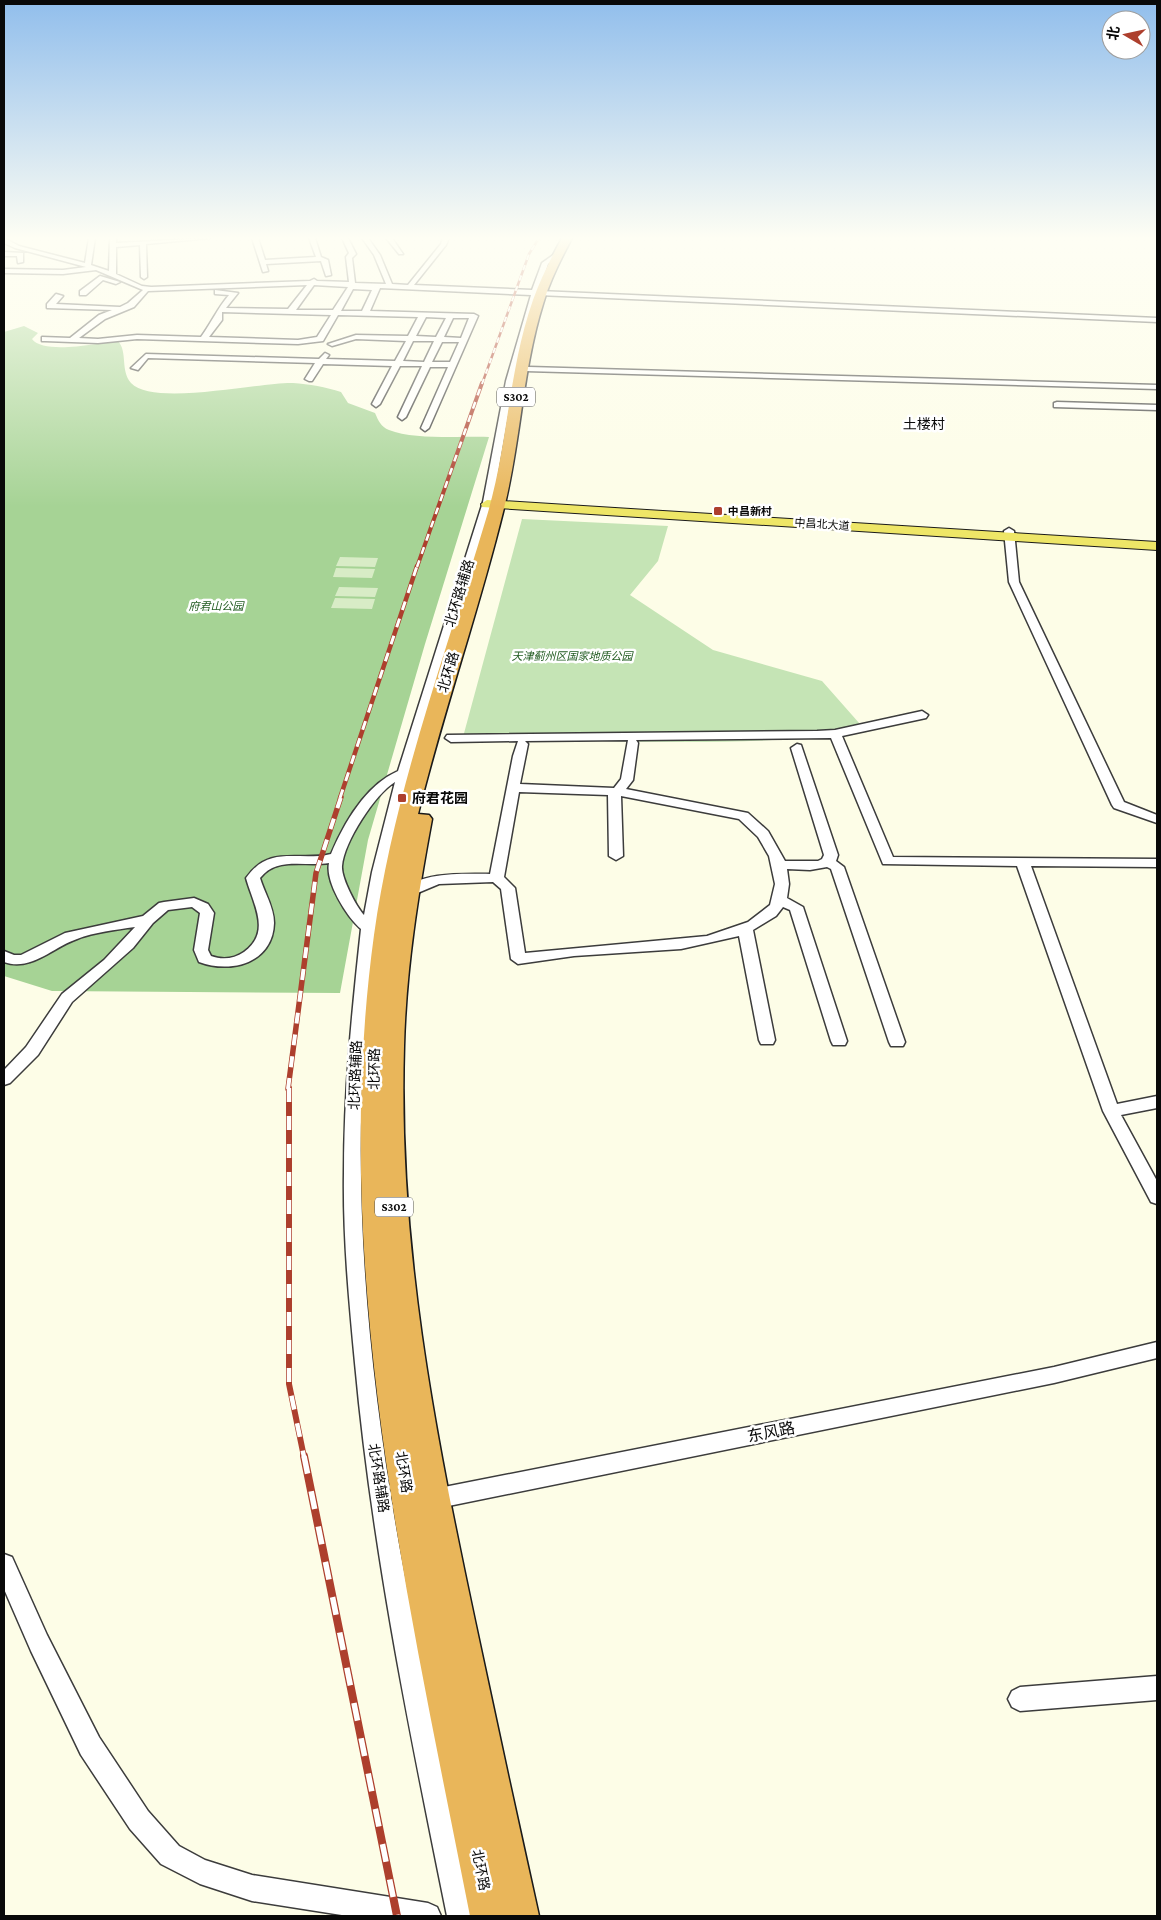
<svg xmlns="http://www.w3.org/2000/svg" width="1161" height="1920" font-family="'Crimson Pro','Noto Sans SC',serif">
<rect width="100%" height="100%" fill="#fdfde7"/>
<path fill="#c5e4b5" d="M522,519L668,526L658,561L630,595L713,650L822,681L867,732C734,749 597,740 463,737Z"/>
<path fill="#a6d395" d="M24,326L38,333L32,339C44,355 99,343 118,341C128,352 120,370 131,383C154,407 259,382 293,383C309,384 326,387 341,392L348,403L375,413C378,420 381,427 389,430C414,440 462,436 489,437L425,644L368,840L340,993L52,991L4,976V332Z"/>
<path fill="#d8ecc6" d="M340,557L378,558L375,567L336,566Z
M336,568L375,569L372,578L333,577Z
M339,587L378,588L375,597L335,596Z
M335,598L375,599L372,609L331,608Z"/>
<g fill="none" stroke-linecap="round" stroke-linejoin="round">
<g stroke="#3c3c3c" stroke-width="3">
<path id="minor" d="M4,238L19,246L85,263L89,238H95L91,265L109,271L110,238H116V243L210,238L146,244L147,277L144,279L141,277L140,245L116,247V274L142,286L151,287L310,281L314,279L317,281L349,282L346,257L349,253L342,238H348L356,254L352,258L355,283L386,284L374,255L362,238H368L380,255L392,284L408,285L441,244L443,238H449L446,245L414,285L532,290L542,263L556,253L559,255L548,264L539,291L1157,318V322L538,295L514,381L493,502L412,765L418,770L410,776L386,872L376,926L383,932L381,935L375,936C371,974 366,1012 364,1050C353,1216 371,1387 400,1550C422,1673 451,1794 473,1916H447C410,1733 372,1549 355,1363C349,1300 343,1237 344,1173C344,1091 352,1011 361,929C347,917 325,882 329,863C305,867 277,856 260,878C264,892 274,907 274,923C273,963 231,974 199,962L194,950L200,913L192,907L168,910L153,923L133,948L72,1002L38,1055L10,1083L4,1085V1070L26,1047L62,994L104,960L135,927C115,930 95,932 77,939C53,947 31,972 4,962V951L14,955H21L65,933L143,916L159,903L164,902L194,898L208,904L214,913L208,950L211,956C222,960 234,959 244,952C272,932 253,904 246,878C270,844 298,862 331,854C344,823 366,785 398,771L483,502L506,381L531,295L380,288L370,311L474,314L478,316L429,428L425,431L421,428L448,367H430L406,417L402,420L398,417L422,366H400L380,404L376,407L372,404L392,366L323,364L312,381H309L305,379L315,363L148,358L138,370L131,368L146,354L319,359L325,353L329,355L326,359L395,361L406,341L356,339L332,346L328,344L356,335L408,336L418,317L338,315L323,341L298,344L137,339L98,343L45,341H42V337L70,338L99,315L112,310L47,308V304L56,294L63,296L56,304L120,307L128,303L143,290L96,270L63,274L4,273V269L63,270L86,267L15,248L4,243ZM307,285L288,309L226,308L238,293L215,290V294L229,295C217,309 212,322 201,337L137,335L98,339L79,338L105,319L134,307L148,291ZM314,285L348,287L333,310H296ZM353,289L372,290L362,311H341ZM222,312L331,315L317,337L298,340L209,337L222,320ZM426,317L446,318L436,337L416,336ZM453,318H469L461,338L444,337ZM413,341H434L424,362L403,361ZM442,342H459L450,362H432ZM395,782L372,872L364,915C356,906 341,878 342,866C344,842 375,794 395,782Z
M252,238H258L265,260L316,257L309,238H315L321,257L328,260L331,275L326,276L321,261L266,264L268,271L263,272Z
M386,238H392L403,254H399Z
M4,252L23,253V262L18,263L17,256H4Z
M100,276L120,282L116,284L103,280L86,295H80V291Z
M529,367L1157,385V389L526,371V367Z
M1057,402L1157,405V410L1054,407V403Z
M1009,528L1014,531L1019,582L1124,802L1157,815V823L1114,808L1112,805L1009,582L1004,531Z
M922,711L928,715L926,718L842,736L893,857L1157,859V867L1031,866L1117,1104L1157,1096V1108L1121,1115L1157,1181V1204L1151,1202L1103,1111L1017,866L883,864L831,738L636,740L638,743L633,780L626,789L748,813L768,831L785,861H818L822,859L824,855L791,748L797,744L801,745L838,855L836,861L844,867L905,1042L903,1046H891L889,1042L831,869L827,867L810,870L787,869L789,884L787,898L803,907L847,1041L845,1045H833L831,1041L790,910L783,907L776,916L753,930L775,1040L773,1044H761L759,1040L739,936L681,949L574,956L518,964L511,959L501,889L493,882L439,884L408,897L401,893C417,871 466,874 490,874L513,756L518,741L451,742L445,738L447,735L817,731L835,730ZM628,740L621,779L614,788L520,784L528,744L525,741ZM519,792L608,795L609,856L616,860L623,856L621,796L739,819L758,837L769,856L775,884L770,905L748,922L707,936L525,953L515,888L504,877Z
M1157,1342V1358L1054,1383L429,1510L421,1507L418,1500L421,1493L429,1490L1054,1367Z
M4,1554L12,1557L47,1635L99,1737L148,1811L179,1846L205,1860L252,1875L428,1903L437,1907L441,1916H348L252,1901L200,1884L161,1864L130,1829L81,1755L31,1651L4,1589Z
M1157,1676V1700L1020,1711L1012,1707L1008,1699L1012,1691L1020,1687Z"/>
</g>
<g stroke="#1a1a1a" stroke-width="2">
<path id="major" d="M487,500L1157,542V550L482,507L481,504Z"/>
</g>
<g stroke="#1a1a1a" stroke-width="3">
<path id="highway" d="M562,238H572C561,259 550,280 543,304C522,371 521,443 503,512C478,613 443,712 418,814L429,815L432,819C418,894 406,969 404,1046C398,1245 434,1428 475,1621C496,1719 517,1818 539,1916H470C407,1595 329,1264 374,935C394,792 445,656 486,519C508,448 508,371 533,300C541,278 551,258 562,238Z"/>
</g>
<use href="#minor" fill="#fff" fill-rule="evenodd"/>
<use href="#major" fill="#eee667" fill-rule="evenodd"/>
<use href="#highway" fill="#e9b65a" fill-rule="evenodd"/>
<g stroke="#ad3f2d" stroke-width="2.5">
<path id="rail-far5" d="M482,384L529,254L539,238"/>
</g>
<g stroke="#ad3f2d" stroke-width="4">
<path id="rail-far4" d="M417,567L482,383"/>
</g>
<g stroke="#ad3f2d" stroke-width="4.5">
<path id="rail-far3" d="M340,798L417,566"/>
</g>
<g stroke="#ad3f2d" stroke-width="5.5">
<path id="rail-far2" d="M288,1089L316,873L341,797"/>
</g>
<g stroke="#ad3f2d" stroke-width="6">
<path id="rail-far1" d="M289,1088V1384L304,1457"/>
</g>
<g stroke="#ad3f2d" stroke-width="8">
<path id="rail" d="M304,1456L397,1916"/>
</g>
<use href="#rail-far5" stroke="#fff" stroke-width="2" stroke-dasharray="5.5" stroke-linecap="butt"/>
<use href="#rail-far4" stroke="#fff" stroke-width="2.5" stroke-dasharray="7" stroke-linecap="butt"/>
<use href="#rail-far3" stroke="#fff" stroke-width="3" stroke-dasharray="9" stroke-linecap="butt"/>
<use href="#rail-far2" stroke="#fff" stroke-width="4" stroke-dasharray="11" stroke-linecap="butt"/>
<use href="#rail-far1" stroke="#fff" stroke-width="4.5" stroke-dasharray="14" stroke-linecap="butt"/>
<use href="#rail" stroke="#fff" stroke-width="5.5" stroke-dasharray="18" stroke-linecap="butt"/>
</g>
<linearGradient id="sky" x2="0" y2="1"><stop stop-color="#91beec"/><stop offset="0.47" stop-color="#fefef4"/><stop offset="1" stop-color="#fefef4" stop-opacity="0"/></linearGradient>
<rect width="1161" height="507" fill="url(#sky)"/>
<g fill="#ad3f2d" stroke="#fff" stroke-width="2">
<rect x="713" y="506" width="10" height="10" rx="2.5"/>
<rect x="397" y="793" width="10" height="10" rx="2.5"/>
</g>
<g text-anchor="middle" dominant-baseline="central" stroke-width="5" stroke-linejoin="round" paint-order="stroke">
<g font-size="11" font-weight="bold" fill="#090909" stroke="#fff" text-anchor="start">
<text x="728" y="511">中昌新村</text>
</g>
<g font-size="11" fill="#090909" stroke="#fff">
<text transform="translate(822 524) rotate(4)">中昌北大道</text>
</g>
<g font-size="11" font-style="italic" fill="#215b20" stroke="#fff">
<text x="216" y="606">府君山公园</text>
<text x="572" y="656">天津蓟州区国家地质公园</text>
</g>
<g fill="#fff" stroke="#535353" stroke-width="1">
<rect x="497" y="387.5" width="38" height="19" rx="4"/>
<rect x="375" y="1197.5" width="38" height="19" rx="4"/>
</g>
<g font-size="12" font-weight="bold" fill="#090909">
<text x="516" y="397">S302</text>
<text x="394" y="1207">S302</text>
</g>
<g font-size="14" fill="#090909" stroke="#fff">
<text x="924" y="424">土楼村</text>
</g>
<g font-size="14" fill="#090909" stroke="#fff">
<text transform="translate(459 593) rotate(-73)">北环路辅路</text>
<text transform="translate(448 672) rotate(-73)">北环路</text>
<text transform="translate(374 1069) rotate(-89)">北环路</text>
<text transform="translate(355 1075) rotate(-88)">北环路辅路</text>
<text transform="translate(404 1472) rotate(81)">北环路</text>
<text transform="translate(379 1478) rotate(81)">北环路辅路</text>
<text transform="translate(481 1870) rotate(79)">北环路</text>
</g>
<g font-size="14" font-weight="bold" fill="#090909" stroke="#fff" text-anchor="start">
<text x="412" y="798">府君花园</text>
</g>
<g font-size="16" fill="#090909" stroke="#fff">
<text transform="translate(771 1432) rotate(-11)">东风路</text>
</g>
</g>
<rect width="1161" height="1920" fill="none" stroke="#090909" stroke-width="10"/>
<g transform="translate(1126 35) rotate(279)"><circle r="24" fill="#ffffff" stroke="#9d9d9d"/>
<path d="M0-4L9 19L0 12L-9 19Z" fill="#ad3f2d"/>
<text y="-8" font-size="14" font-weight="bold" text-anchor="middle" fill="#090909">北</text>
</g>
</svg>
